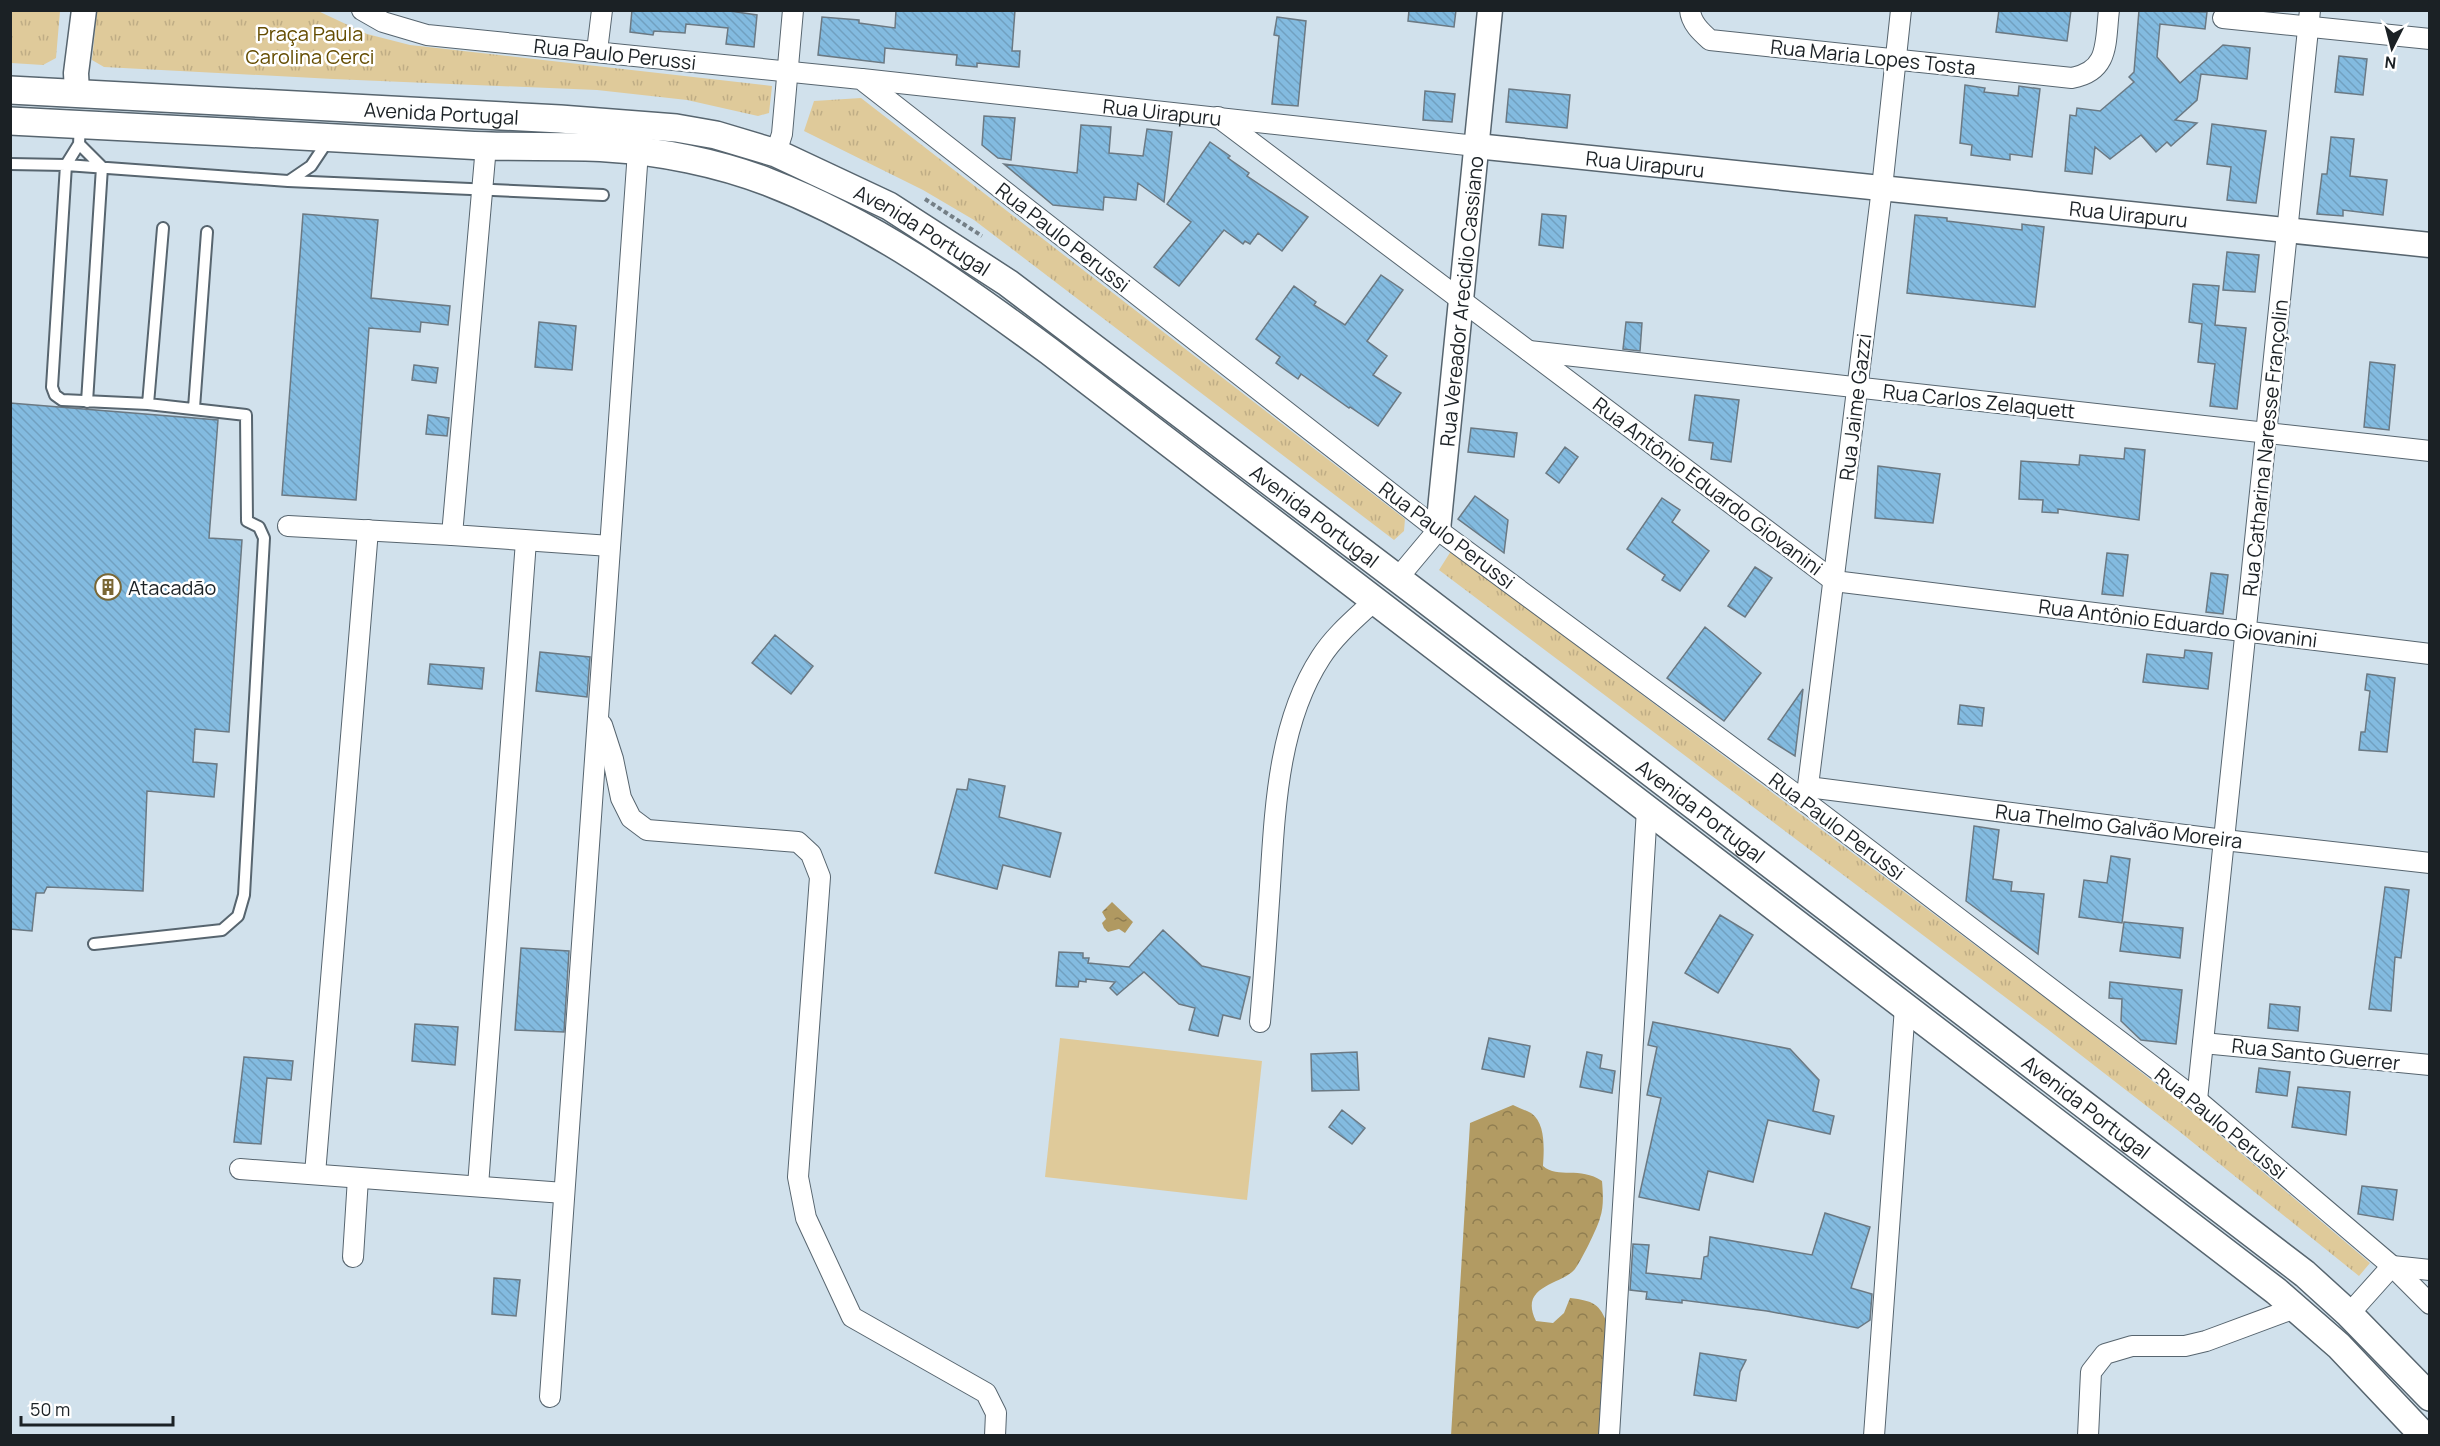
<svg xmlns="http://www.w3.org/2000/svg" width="2440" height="1446" font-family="Manrope,sans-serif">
<defs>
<pattern id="grass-tufts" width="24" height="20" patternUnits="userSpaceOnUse" patternTransform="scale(1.5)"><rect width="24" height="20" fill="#dfca9a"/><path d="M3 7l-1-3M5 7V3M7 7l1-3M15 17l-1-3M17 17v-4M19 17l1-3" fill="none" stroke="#bfad85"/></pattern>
<pattern id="forest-crowns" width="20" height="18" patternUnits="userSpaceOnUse" patternTransform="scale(1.5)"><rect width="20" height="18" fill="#b29b63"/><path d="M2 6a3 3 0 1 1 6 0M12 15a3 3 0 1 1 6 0" fill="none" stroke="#907e51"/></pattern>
<pattern id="water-ripples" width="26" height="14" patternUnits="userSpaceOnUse" patternTransform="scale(1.5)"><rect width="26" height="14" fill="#b09961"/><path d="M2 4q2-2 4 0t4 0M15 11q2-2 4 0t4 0" fill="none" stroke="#8e7c50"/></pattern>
<pattern id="building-back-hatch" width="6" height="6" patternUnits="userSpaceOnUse" patternTransform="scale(1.5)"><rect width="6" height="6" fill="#83bbe0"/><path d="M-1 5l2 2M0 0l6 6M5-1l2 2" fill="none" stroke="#71a0c0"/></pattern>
</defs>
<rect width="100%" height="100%" fill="#d1e1ec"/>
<path fill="url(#grass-tufts)" d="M11,10L60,11L56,58L43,65L11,63Z
M318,11L367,34L410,45L772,86L769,113L758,116L687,100L597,90L333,79L104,67L92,60L97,11Z
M861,98L1405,519L1404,531L1394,540L974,220L923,190L804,131L814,101Z
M1451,551L2060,1009L2196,1115L2370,1263L2359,1276L2180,1132L2046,1028L1439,570Z"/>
<path fill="url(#forest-crowns)" d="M1513,1105C1519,1108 1525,1110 1531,1113C1546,1123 1544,1150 1543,1166C1558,1179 1580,1166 1602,1181C1603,1193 1604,1207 1600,1218C1598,1227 1580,1263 1575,1269C1562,1285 1518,1285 1536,1321L1553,1323L1564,1313L1570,1298C1593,1301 1600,1303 1608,1326L1601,1435L1451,1436L1470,1123Z"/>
<path fill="#dfca9a" d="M1060,1038L1262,1061L1247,1200L1045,1177Z"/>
<path fill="url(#water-ripples)" d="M1112,902L1133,922L1125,933L1119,929L1108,932L1104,928L1102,923L1106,919L1102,912Z"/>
<path fill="url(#building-back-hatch)" stroke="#6b7983" stroke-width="1.5" d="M632,10H723L757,15L754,47L726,44L728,28L686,24L685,33L654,31L653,35L630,32Z
M896,10H1015L1012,51H1020L1019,67L977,63V67L956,65L957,55L885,48L884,63L818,55L822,17L859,20V23L895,28Z
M1409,10H1456L1454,27L1408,21Z
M1999,10H2071L2067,41L1996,32Z
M2139,10L2207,12L2205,29L2160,24L2157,57L2180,83L2223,45L2250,48L2247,79L2201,74L2197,100L2175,120L2197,123L2171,146L2167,142L2156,152L2141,135L2110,159L2095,147L2092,174L2065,171L2070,115L2076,116L2077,108L2100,111L2134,82L2129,77L2134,72Z
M1277,17L1306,21L1298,106L1272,104L1279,36L1274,35Z
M2339,56L2367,59L2363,95L2335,92Z
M1965,85L1985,88L1984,92L2018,96L2019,86L2040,89L2032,157L2010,154V160L1971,155L1972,145L1960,143Z
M1509,89L1570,95L1567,128L1506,122Z
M1425,91L1455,94L1452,122L1423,120Z
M984,116L1015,118L1011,160L998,158L982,145Z
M2212,124L2266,131L2256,203L2227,200L2231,167L2207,164Z
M1081,125L1111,127L1109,153L1143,156L1147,129L1172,132L1164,202L1138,183L1136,200L1104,197L1103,210L1053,205L1004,164L1077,173Z
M2331,137L2354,139L2350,176L2387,180L2383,215L2343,210V216L2317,214L2322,174H2327Z
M1210,142L1230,156L1228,158L1249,173L1247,176L1308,217L1282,251L1258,233L1250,244L1245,241L1243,244L1224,230L1179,286L1154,267L1191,222L1167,204Z
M303,214L378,220L371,298L450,306L448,325L421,322L420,332L369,328L356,500L282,495Z
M1542,214L1566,216L1563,248L1539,245Z
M1915,215L1947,218V221L2022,230V224L2044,227L2035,307L1907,293Z
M2227,252L2259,255L2255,292L2223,290Z
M1381,275L1403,290L1367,341L1387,356L1373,375L1401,393L1378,426L1350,407L1349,408L1301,374L1298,379L1276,363L1280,357L1256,339L1294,286L1316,302L1314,305L1345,325Z
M2193,284L2219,286L2215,325L2246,328L2237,409L2210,406L2215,364L2198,362L2202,324L2189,322Z
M539,322L576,326L572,370L535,367Z
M1626,322L1642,323L1640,351L1623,349Z
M2370,362L2395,365L2389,430L2364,427Z
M414,365L438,368L436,383L412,380Z
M1695,395L1739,400L1731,462L1711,459L1713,443L1689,440Z
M10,403L218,420L209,538L242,540L229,732L195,729L193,762L217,764L214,797L147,791L143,891L47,887L44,893H36L32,931L10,929Z
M428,415L449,418L447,436L426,434Z
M1471,428L1517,433L1514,457L1468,452Z
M1565,447L1578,457L1559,483L1546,473Z
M2125,448L2145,450L2139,520L2058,509V513L2042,512L2043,500L2019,499L2021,461L2079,465L2080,455L2124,459Z
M1878,466L1940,474L1933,523L1875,518Z
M1475,496L1508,520L1504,553L1458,519Z
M1662,498L1680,510L1672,522L1709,551L1680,591L1662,580L1665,575L1627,549Z
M2107,553L2128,555L2123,596L2102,594Z
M1755,567L1772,578L1745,617L1728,606Z
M2211,573L2228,575L2223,614L2206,612Z
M1705,627L1761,673L1724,721L1667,678Z
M775,635L813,666L791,694L752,663Z
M2185,650L2212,653L2208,689L2143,682L2147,654L2184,658Z
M540,652L590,657L587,697L536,691Z
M430,664L484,668L482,689L428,684Z
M2367,674L2395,678L2387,752L2359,750L2361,732H2365L2370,691L2365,690Z
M1803,689L1795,756L1768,739Z
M1960,705L1984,708L1982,726L1958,724Z
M969,779L1005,786L999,817L1061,833L1050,877L1003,865L997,889L935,873L957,789L967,790Z
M1974,826L1999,830L1993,879L2012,882L2011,891L2044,894L2038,954L1966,901Z
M2111,856L2130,859L2122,923L2079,917L2084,880L2107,883Z
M2385,887L2409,890L2401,958L2395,957L2391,1011L2369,1009Z
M1720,915L1753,935L1718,993L1685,973Z
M2124,922L2183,928L2180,958L2120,951Z
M1163,930L1202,966L1250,977L1240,1019L1223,1015L1218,1036L1189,1030L1195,1008L1179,1004L1144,972L1117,995L1110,988L1115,982L1086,979V982L1079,981L1078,987L1056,986L1059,952L1083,953V958H1089L1088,963L1129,967Z
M521,948L569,951L564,1032L515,1030Z
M2110,982L2182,990L2176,1044L2141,1040L2121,1021L2122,999L2109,998Z
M2270,1004L2300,1007L2298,1031L2268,1028Z
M1653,1022L1790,1049L1819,1080L1813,1111L1834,1116L1830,1134L1768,1120L1753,1182L1708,1171L1699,1210L1639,1197L1661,1098L1647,1095L1657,1047L1648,1045Z
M415,1024L458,1027L455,1065L412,1061Z
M1489,1038L1530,1046L1524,1077L1482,1069Z
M1357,1052L1359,1090L1312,1091L1311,1054Z
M1587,1052L1602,1055L1600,1068L1615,1071L1612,1093L1580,1087Z
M244,1057L293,1061L291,1080L267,1078L261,1144L234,1142Z
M2259,1068L2290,1072L2287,1096L2256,1092Z
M2298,1087L2350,1092L2346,1135L2292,1127Z
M1342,1110L1365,1128L1352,1144L1329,1127Z
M2362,1186L2397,1190L2393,1220L2358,1214Z
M1825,1213L1870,1227L1851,1288L1872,1294L1870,1320L1858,1328L1767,1311L1682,1300V1303L1646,1299L1647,1292L1630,1290L1633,1244L1649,1245L1646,1273L1701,1279L1704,1257L1708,1256L1710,1237L1812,1255Z
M494,1278L520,1280L516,1316L492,1314Z
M1700,1353L1746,1360L1740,1372L1736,1401L1694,1395Z"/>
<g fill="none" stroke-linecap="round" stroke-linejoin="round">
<g stroke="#57656f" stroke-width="14">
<path id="service" d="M80,124L79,144L66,165L52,387L55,395L62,400L148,404L246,415L247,521L259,527L264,538L244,895L238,916L222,930L94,944
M79,144L102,167L87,402
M10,164L66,165L288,181L603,195
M289,181L311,166L329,139
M148,404L163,228
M194,408L207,232"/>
</g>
<g stroke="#57656f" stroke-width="22">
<g id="minor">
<path d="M362,10L383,22L427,35L861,79L1438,530L1806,802L2197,1100L2392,1266L2430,1304"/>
<path d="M1690,10C1691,23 1701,32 1710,40L2072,78C2110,71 2105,42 2109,10"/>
<path d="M2223,18L2430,39"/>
<path d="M597,51L602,10"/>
<path id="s1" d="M862,79L1476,146"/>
<path d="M1218,117L1834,581L2430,654"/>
<path d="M486,146L452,535L610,546"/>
<path d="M776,153L782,134L793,10"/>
<path d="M1529,351L2430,451"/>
<path d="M288,526L452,535"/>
<path d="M1397,579L1438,530"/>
<path d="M602,725L613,759L621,798L631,818L647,830L798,842L811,854L820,877L798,1177L806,1218L852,1317L986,1393L996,1413L995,1436"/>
<path d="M1808,787L2224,840L2430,863"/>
<path d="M1806,802L1882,188L1901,10"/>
<path d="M1260,1022C1264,977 1267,931 1270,886C1275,809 1278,723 1321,657C1335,635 1356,618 1374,601"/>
<path d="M2203,1043L2430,1065"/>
<path d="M2197,1100L2310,10"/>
<path d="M240,1169L564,1193"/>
<path d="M315,1174L368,530"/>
<path d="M478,1186L526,541"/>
<path d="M353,1257L358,1178"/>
<path d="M2392,1266L2430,1270"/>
<path d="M2349,1314L2392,1266"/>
<path d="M550,1397L638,151"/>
<path d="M1609,1436L1647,809"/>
<path d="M1874,1436L1905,1007"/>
<path d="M2088,1436L2091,1372L2105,1354L2132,1346H2185L2206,1341L2295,1308"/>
</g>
</g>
<g stroke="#57656f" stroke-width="27">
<g id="tertiary">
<path d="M77,93L76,73L84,10"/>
<path id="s2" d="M1476,146L2430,245"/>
<path id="s3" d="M1438,530L1490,10"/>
</g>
</g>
<g stroke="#57656f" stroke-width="30">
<g id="secondary">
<path id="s4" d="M10,90L560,119L676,128L716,135L776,153L889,206L1008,283L1418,594L2305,1274L2349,1314L2430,1397"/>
<path d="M10,121C162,128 313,137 465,145C512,148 560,145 607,148C659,151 719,163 768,182C874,223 958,284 1049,351L2276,1291L2339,1346L2424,1436"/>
</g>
</g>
<path stroke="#747f86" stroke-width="4" stroke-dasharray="4.5 3" stroke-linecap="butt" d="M925,199L982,236"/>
<use href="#service" stroke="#fff" stroke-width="10"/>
<use href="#minor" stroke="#fff" stroke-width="20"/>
<use href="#tertiary" stroke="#fff" stroke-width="24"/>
<use href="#secondary" stroke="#fff" stroke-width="27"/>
</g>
<defs>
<g id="building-ring" transform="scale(1.35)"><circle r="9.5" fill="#fff" stroke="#7a6735" stroke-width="1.5"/><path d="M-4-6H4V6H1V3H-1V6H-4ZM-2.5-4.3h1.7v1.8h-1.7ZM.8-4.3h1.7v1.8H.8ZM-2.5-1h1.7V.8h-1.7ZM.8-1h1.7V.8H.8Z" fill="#7a6735"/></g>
</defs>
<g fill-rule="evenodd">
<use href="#building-ring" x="108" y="587"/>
</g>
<g text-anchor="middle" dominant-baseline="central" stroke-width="5" stroke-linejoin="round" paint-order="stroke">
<g font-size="20" fill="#644c01" stroke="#fff">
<text x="310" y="33">Praça Paula<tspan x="310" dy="23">Carolina Cerci</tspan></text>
</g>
<g font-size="20" fill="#1b2125" stroke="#fff">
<text transform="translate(615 54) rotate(6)">Rua Paulo Perussi</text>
<text transform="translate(1873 57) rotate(6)">Rua Maria Lopes Tosta</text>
<text stroke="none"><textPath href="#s1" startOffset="302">Rua Uirapuru</textPath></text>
<text stroke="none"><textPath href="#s4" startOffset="432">Avenida Portugal</textPath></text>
<text stroke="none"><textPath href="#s2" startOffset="170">Rua Uirapuru</textPath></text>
<text stroke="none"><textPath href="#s2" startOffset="656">Rua Uirapuru</textPath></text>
<text stroke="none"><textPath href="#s4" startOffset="936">Avenida Portugal</textPath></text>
<text transform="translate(1063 237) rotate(38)">Rua Paulo Perussi</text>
<text stroke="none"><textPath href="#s3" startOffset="230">Rua Vereador Arecidio Cassiano</textPath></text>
<text transform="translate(1979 401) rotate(6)">Rua Carlos Zelaquett</text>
<text transform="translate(1855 407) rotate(-83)">Rua Jaime Gazzi</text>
<text transform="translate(2265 448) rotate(-84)">Rua Catharina Naresse Françolin</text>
<text transform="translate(1708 486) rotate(37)">Rua Antônio Eduardo Giovanini</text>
<text stroke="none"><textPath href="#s4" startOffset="1422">Avenida Portugal</textPath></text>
<text transform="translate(1447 535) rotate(37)">Rua Paulo Perussi</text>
<text transform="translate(2178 623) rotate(7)">Rua Antônio Eduardo Giovanini</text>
<text stroke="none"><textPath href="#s4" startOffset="1908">Avenida Portugal</textPath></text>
<text transform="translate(1837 826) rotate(37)">Rua Paulo Perussi</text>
<text transform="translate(2119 826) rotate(7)">Rua Thelmo Galvão Moreira</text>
<text transform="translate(2316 1054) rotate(6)">Rua Santo Guerrer</text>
<text stroke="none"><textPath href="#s4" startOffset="2394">Avenida Portugal</textPath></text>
<text transform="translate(2221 1123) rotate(39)">Rua Paulo Perussi</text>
</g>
<g font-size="20" fill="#1b2125" stroke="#fff" text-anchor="start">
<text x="128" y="587">Atacadão</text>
</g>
</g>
<rect width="2440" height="1446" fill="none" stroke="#1b2125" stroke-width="24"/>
<g transform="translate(2392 48) rotate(186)" stroke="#ffffff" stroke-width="4.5" paint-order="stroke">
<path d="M0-4.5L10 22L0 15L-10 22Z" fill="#1b2125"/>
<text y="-9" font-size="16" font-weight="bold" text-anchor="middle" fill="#1b2125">N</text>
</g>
<path d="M21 1416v9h152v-9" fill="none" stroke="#1b2125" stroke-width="3"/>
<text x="30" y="1416" font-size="18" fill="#1b2125" stroke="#ffffff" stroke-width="4.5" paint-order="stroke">50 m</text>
</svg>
